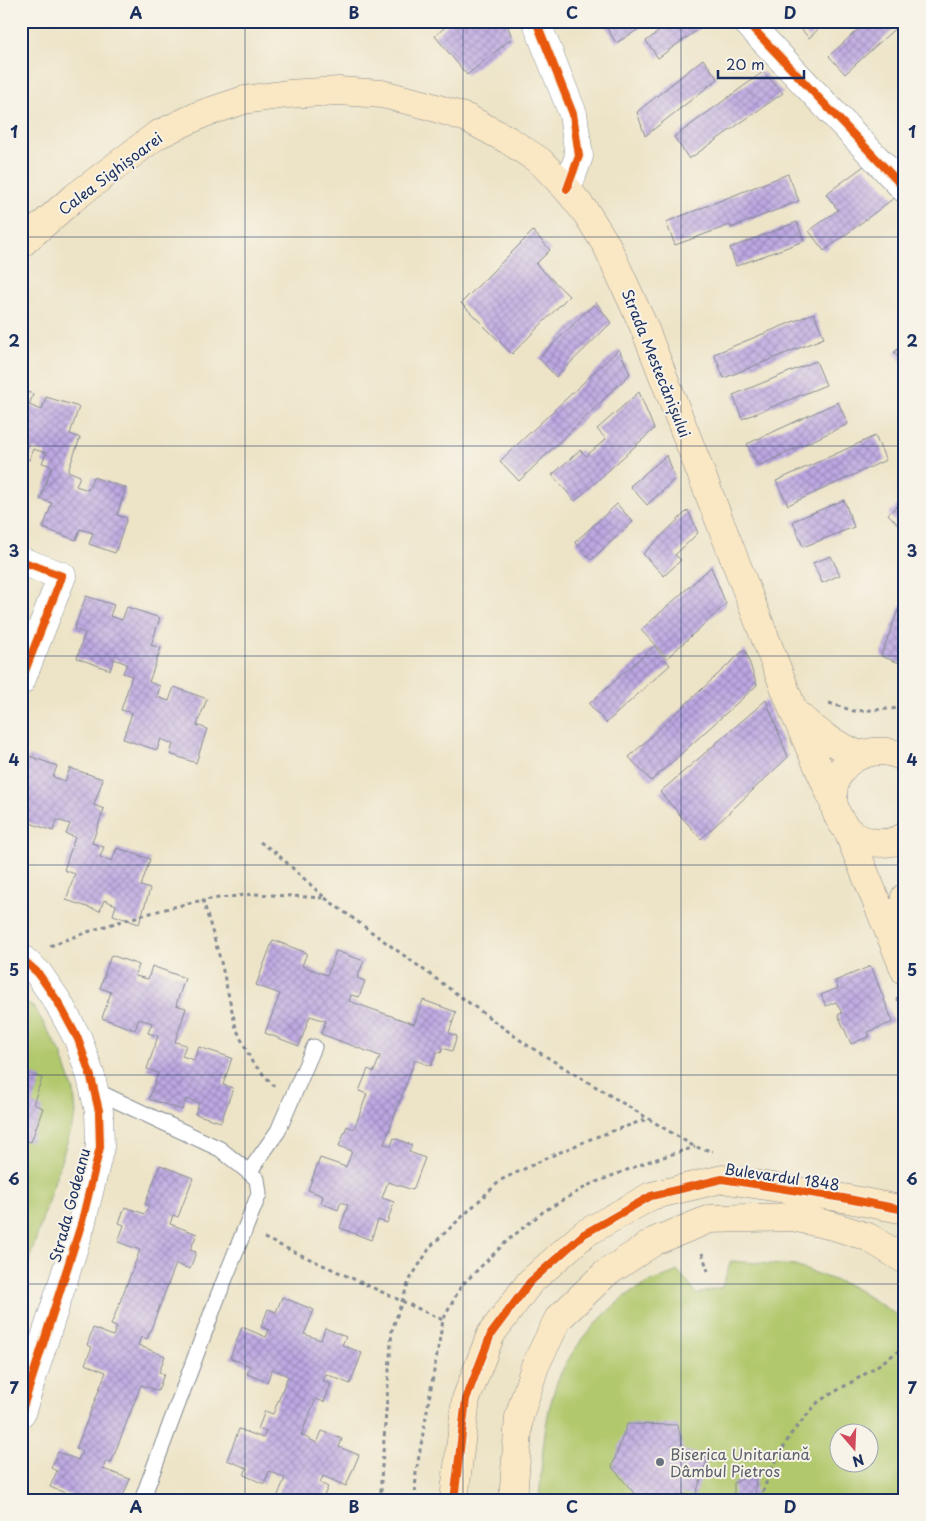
<svg xmlns="http://www.w3.org/2000/svg" width="926" height="1521" font-family="'Playpen Sans',sans-serif">
<defs>
<pattern id="building-cross-hatch" width="8" height="8" patternUnits="userSpaceOnUse" patternTransform="scale(1.25)"><rect width="8" height="8" fill="#bda8e2"/><path d="M0 0l8 8M0 8l8-8" fill="none" stroke="#9989ba"/></pattern>
</defs>
<rect width="100%" height="100%" fill="#f7f3e8"/>
<filter id="ink" filterUnits="userSpaceOnUse"><feTurbulence type="fractalNoise" baseFrequency=".02" numOctaves="2"/><feDisplacementMap in="SourceGraphic" scale="10" xChannelSelector="R" yChannelSelector="G"/><feConvolveMatrix kernelMatrix="1 2 1 2 8 2 1 2 1" color-interpolation-filters="sRGB"/></filter>
<filter id="wash" filterUnits="userSpaceOnUse"><feTurbulence type="fractalNoise" baseFrequency=".0096" numOctaves="4" result="noise"/><feDisplacementMap in="SourceGraphic" scale="20" xChannelSelector="R" yChannelSelector="G"/><feGaussianBlur stdDeviation="1.12" result="paint"/><feColorMatrix in="noise" values="0 0 0 0 0 0 0 0 0 0 0 0 0 0 0 0 0 1.4 0 .05"/><feComposite in="paint" operator="in"/></filter>
<g filter="url(#wash)">
<rect width="100%" height="100%" fill="#ede4c7"/>
<path fill="#b1c86c" stroke="#667c65" fill-rule="evenodd" d="M21,997L35,1009L61,1053L74,1092L76,1114L21,1286Z
M731,1261L795,1266L851,1286L905,1320V1500H539C542,1463 543,1426 554,1391C564,1355 602,1312 633,1291C646,1283 663,1277 678,1271L697,1294L722,1287ZM838,1434H868V1464H838Z"/>
<g id="blocks">
<path fill="url(#building-cross-hatch)" d="M373,21H385L378,27Z
M452,21H506L512,38L467,75L435,36Z
M611,21H652L616,43L605,25Z
M667,21H710L658,58L646,41L669,24Z
M794,21H827L809,38Z
M867,21H903L845,74L829,56Z
M703,59L718,79L645,136L637,112Z
M763,72L783,93L689,159L674,137Z
M905,122V136L898,128Z
M864,166L894,198L824,251L809,231L838,210L826,194Z
M788,174L799,201L731,228L730,225L675,245L666,222Z
M797,222L804,241L736,266L730,248Z
M533,231L550,250L536,264L569,296L512,354L461,303Z
M596,302L611,323L556,377L539,358Z
M814,313L824,338L724,378L714,354Z
M905,344V366L894,352Z
M619,349L630,374L519,481L500,461Z
M816,361L826,385L742,419L733,395Z
M21,390L33,394L29,405L42,410L46,397L79,407L70,434L80,438L68,471L80,476L76,486L88,490L93,477L126,488L117,515L127,518L115,553L89,544L93,533L80,529L76,540L43,528L52,503L40,499L52,466L42,463L46,453L33,449L29,460L21,457Z
M639,392L654,429L575,501L552,475L580,450L586,456L606,439L597,429Z
M838,402L848,424L758,466L747,444Z
M875,436L886,460L788,505L776,481Z
M667,455L675,479L647,505L630,486Z
M905,499V532L888,514Z
M844,500L854,527L803,547L793,521Z
M617,504L633,522L591,560L575,542Z
M688,510L698,533L675,555L681,560L664,576L643,554Z
M831,556L840,575L822,583L813,563Z
M711,567L726,604L667,658L641,630Z
M86,596L114,605L110,616L122,620L127,607L160,618L151,645L161,648L149,682L160,686L157,697L169,701L174,687L207,699L197,725L207,729L196,763L170,754L173,744L161,739L157,750L123,739L132,713L121,710L132,676L123,673L127,664L114,659L110,670L77,658L85,633L74,629Z
M900,605L905,607V665L881,656Z
M654,646L670,665L606,723L589,704Z
M745,649L757,685L651,781L629,757Z
M766,700L788,757L701,839L660,792Z
M29,756L57,766L53,777L65,781L70,768L103,779L94,805L104,809L92,843L104,847L100,857L112,861L117,848L150,859L141,886L150,889L139,924L113,915L116,905L104,900L100,911L66,900L75,874L64,870L75,837L66,834L70,824L57,820L53,831L21,820V815L28,794L21,791V778Z
M273,940L307,953L302,966L327,975L336,951L364,961L357,978L365,981L359,997L351,995L349,1001L414,1024L423,1000L456,1012L449,1033L457,1036L452,1051L443,1048L441,1053L437,1052L431,1066L415,1060L384,1144L391,1146L394,1138L412,1145L409,1152L425,1158L413,1190L388,1182L382,1198L394,1202L387,1223L378,1220L371,1240L340,1228L348,1205L341,1202L338,1210L321,1203L323,1196L308,1190L320,1158L346,1167L352,1151L339,1146L347,1126L354,1129L367,1094L359,1091L368,1069L374,1072L380,1056L321,1034L326,1021L310,1016L299,1046L265,1033L280,994L256,985Z
M111,955L139,965L135,976L148,979L152,966L185,978L176,1005L186,1008L175,1042L186,1045L182,1056L194,1060L199,1047L232,1058L223,1085L233,1088L221,1122L195,1114L199,1103L186,1099L182,1110L149,1099L158,1073L147,1069L158,1036L148,1033L152,1023L139,1019L135,1030L102,1018L111,992L100,988Z
M871,966L893,1022L868,1032L870,1036L851,1044L838,1015L842,1013L836,1002L826,1006L821,995L838,988L835,981Z
M21,1071L42,1078L33,1104L43,1108L31,1142L21,1139Z
M160,1165L193,1178L178,1217L173,1215L170,1224L197,1234L190,1250L196,1252L190,1269L176,1264L147,1339L141,1337L138,1345L165,1356L159,1372L164,1374L158,1391L141,1385L111,1463L106,1461L103,1469L130,1479L123,1496L129,1498L128,1500H71L73,1496L50,1487L57,1471L51,1468L58,1452L78,1460L82,1451L76,1449L106,1372L85,1364L92,1347L87,1345L93,1328L113,1336L117,1327L111,1325L140,1250L118,1242L124,1225L119,1223L125,1207L145,1214L149,1206L145,1204Z
M282,1297L314,1310L304,1334L321,1340L325,1328L346,1337L342,1345L362,1353L350,1384L326,1374L323,1381L331,1384L324,1402L316,1399L301,1435L317,1443L322,1431L342,1439L339,1447L359,1455L346,1486L323,1476L320,1483L328,1487L322,1500H276L285,1478L269,1471L264,1484L244,1475L247,1468L227,1460L239,1429L263,1438L266,1432L258,1429L265,1411L273,1414L288,1376L272,1369L267,1382L247,1374L250,1366L230,1358L242,1327L266,1337L269,1330L261,1327L268,1309L276,1312Z
M627,1424L678,1425L683,1450L708,1457L695,1497L682,1494L683,1500H643V1496L638,1498L612,1467Z
M756,1473L755,1500H732L734,1498V1483Z"/>
</g>
</g>
<g filter="url(#ink)">
<use href="#blocks" fill-opacity="0" stroke="#848a92" stroke-width="1"/>
<g fill="none" stroke-linecap="round" stroke-linejoin="round">
<g stroke="#848a92" stroke-width="17">
<path id="lane" d="M94,1090L220,1149L257,1179L259,1194L218,1296L142,1500
M249,1172L278,1131L314,1047"/>
</g>
<g stroke="#848a92" stroke-width="29">
<path id="street" d="M536,21L573,114L579,156L567,189
M746,21L905,189
M21,561L62,576L21,681
M21,958L38,973L58,1002L78,1039L91,1077L99,1111L100,1147L81,1225L21,1413"/>
</g>
<g stroke="#848a92" stroke-width="29">
<path id="secondary" d="M21,244L71,200L157,135L202,114L244,100L288,94L339,91L382,94L423,104L467,118L508,140L540,161L567,189L587,214L607,246L644,327L794,712L833,800
M799,716C819,735 835,744 859,755
M905,758C880,744 845,753 835,782C827,809 845,838 872,842C883,844 895,843 905,836
M848,832L905,971
M900,952L905,897
M454,1500L466,1399L491,1334L530,1282L584,1234L651,1196L722,1179L843,1198L905,1210
M513,1500L519,1417L535,1366L558,1319L605,1274L655,1241L710,1219L793,1217L833,1226L868,1237L905,1260"/>
</g>
<path stroke="#848a92" stroke-width="3" stroke-dasharray="4 4" stroke-linecap="butt" d="M829,703L854,711L905,708
M260,842L275,852L325,898L254,894L203,900L221,962L236,1028L252,1062L274,1086
M325,898L527,1045L695,1147L713,1151
M50,946C99,926 151,912 203,900
M897,997L905,1015
M264,1238L443,1320
M702,1253L708,1271
M381,1500V1480L392,1330L409,1281L431,1246L501,1180L549,1157L593,1138L647,1119
M415,1500L416,1473L443,1320L461,1286L507,1241L544,1211L591,1184L650,1161L695,1147
M760,1500L770,1472L791,1434L819,1401L862,1376L905,1347"/>
<use href="#lane" stroke="#fff" stroke-width="15"/>
<use href="#street" stroke="#fff" stroke-width="28"/>
<use href="#secondary" stroke="#fae7c3" stroke-width="28"/>
<g stroke="#f7f3e8" stroke-width="11">
<path id="cycleway" d="M536,21L573,114L579,156L567,189
M746,21L905,189
M21,561L62,576L21,681
M21,958L38,973L58,1002L78,1039L91,1077L99,1111L100,1147L81,1225L21,1413
M454,1500L466,1399L491,1334L530,1282L584,1234L651,1196L722,1179L843,1198L905,1210"/>
</g>
<use href="#cycleway" stroke="#e8590c" stroke-width="8"/>
</g>
</g>
<path fill="none" stroke="#1b2f5e" stroke-width="1" stroke-opacity="0.55" d="M245,21V1500M463,21V1500M681,21V1500M21,237H905M21,446H905M21,656H905M21,865H905M21,1075H905M21,1284H905"/>
<circle fill="#6b7280" stroke="#f7f3e8" stroke-width="2" cx="660" cy="1462" r="5"/>
<g text-anchor="middle" dominant-baseline="central" stroke-width="4" stroke-linejoin="round" paint-order="stroke">
<g font-size="15" fill="#1b2f5e" stroke="#f7f3e8">
<text transform="translate(110 173) rotate(-37)">Calea Sighișoarei</text>
<text transform="translate(657 363) rotate(68)">Strada Mestecănișului</text>
<text transform="translate(782 1176) rotate(8)">Bulevardul 1848</text>
<text transform="translate(69 1205) rotate(-75)">Strada Godeanu</text>
</g>
<g font-size="15" fill="#5b616d" stroke="#f7f3e8" text-anchor="start">
<text x="670" y="1453">Biserica Unitariană<tspan x="670" dy="17">Dâmbul Pietros</tspan></text>
</g>
</g>
<rect width="926" height="1521" fill="none" stroke="#f7f3e8" stroke-width="55"/>
<g transform="translate(854 1448) rotate(161)"><circle r="24" fill="#f7f3e8" stroke="#9fa5b1"/>
<path d="M0-4L9 19L0 12L-9 19Z" fill="#d1495b"/>
<text y="-8" font-size="14" font-weight="bold" text-anchor="middle" fill="#1b2f5e">N</text>
</g>
<path d="M718 70v8h86v-8" fill="none" stroke="#1b2f5e" stroke-width="2.5"/>
<text x="726" y="70" font-size="15" fill="#1b2f5e" stroke="#f7f3e8" stroke-width="4" paint-order="stroke">20 m</text>
<rect x="28" y="28" width="870" height="1466" fill="none" stroke="#1b2f5e" stroke-width="2"/>
<g font-size="16" text-anchor="middle" font-weight="bold" fill="#1b2f5e">
<text x="136" y="19">A</text>
<text x="354" y="19">B</text>
<text x="572" y="19">C</text>
<text x="790" y="19">D</text>
<text x="14" y="138">1</text>
<text x="912" y="138">1</text>
<text x="14" y="347">2</text>
<text x="912" y="347">2</text>
<text x="14" y="557">3</text>
<text x="912" y="557">3</text>
<text x="14" y="766">4</text>
<text x="912" y="766">4</text>
<text x="14" y="976">5</text>
<text x="912" y="976">5</text>
<text x="14" y="1185">6</text>
<text x="912" y="1185">6</text>
<text x="14" y="1394">7</text>
<text x="912" y="1394">7</text>
<text x="136" y="1513">A</text>
<text x="354" y="1513">B</text>
<text x="572" y="1513">C</text>
<text x="790" y="1513">D</text>
</g>
</svg>
